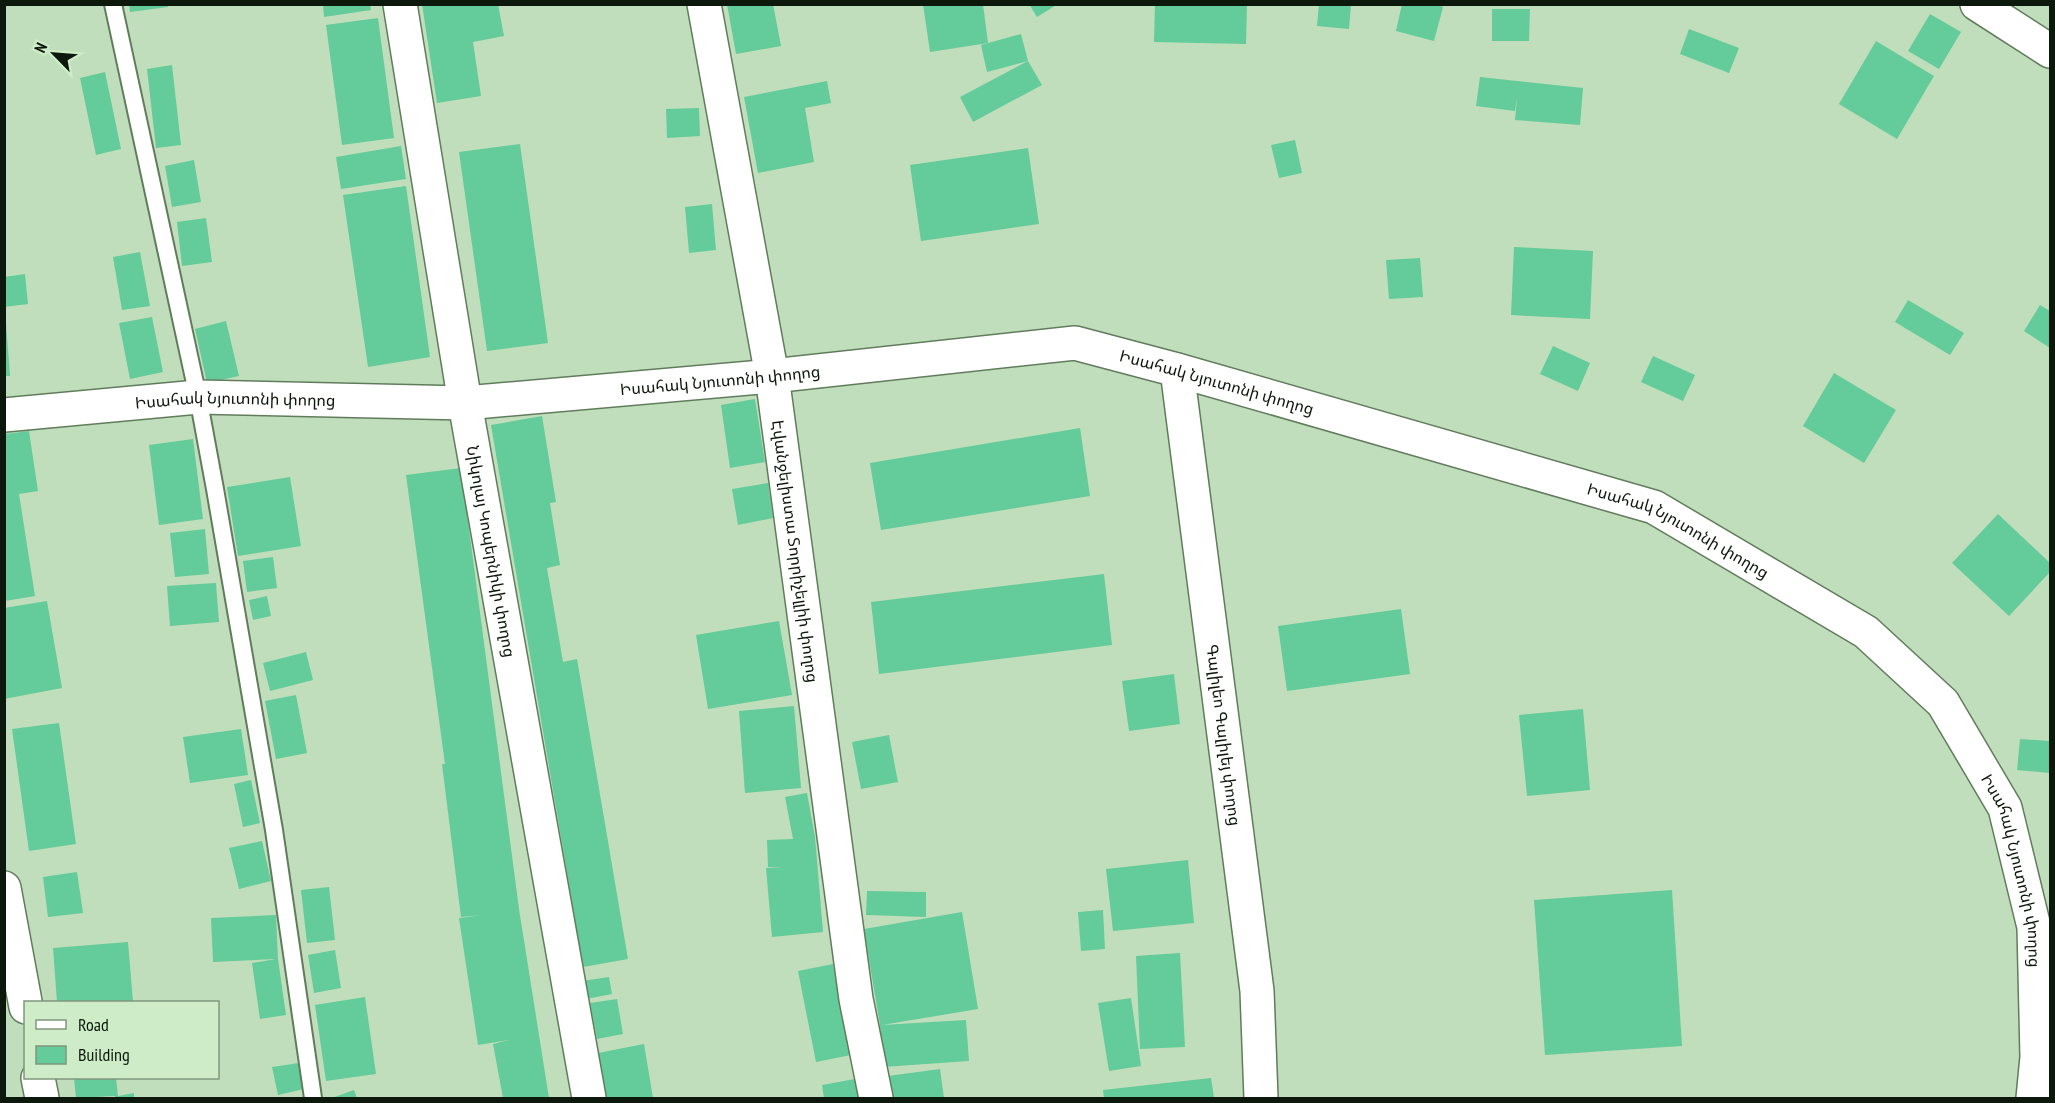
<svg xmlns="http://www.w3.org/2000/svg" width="2055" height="1103" font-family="'PT Sans Narrow','Noto Sans Armenian',sans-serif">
<rect width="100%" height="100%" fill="#c0debb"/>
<path fill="#64cb9a" d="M129,4H167L168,7L130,12Z
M323,4H370L371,10L324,17Z
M422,4H498L504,36L473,42L481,96L437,103Z
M727,4H773L781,46L736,54Z
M923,4H983L988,43L930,52Z
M1029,4H1058L1037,17Z
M1155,4H1247L1246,44L1154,42Z
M1319,4H1351L1349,29L1317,26Z
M1402,4H1434L1443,7L1434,41L1396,31Z
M1492,9H1530L1529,41H1492Z
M1930,14L1961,32L1939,69L1908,51Z
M378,18L394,138L342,145L326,25Z
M1689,29L1739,48L1729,73L1680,54Z
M1021,34L1028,61L1042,85L973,122L960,97L1028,61L987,72L981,45Z
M1876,41L1934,76L1897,139L1839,104Z
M172,65L181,145L156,148L147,69Z
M105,72L121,149L96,155L80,78Z
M1480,77L1583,88L1580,125L1515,120L1517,98L1515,111L1476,106Z
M827,81L831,103L805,108L814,162L758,173L744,97Z
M699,108L700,136L667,138L666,109Z
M1295,140L1302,173L1279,178L1271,145Z
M520,144L548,343L487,351L459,152Z
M401,146L406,179L341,189L336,157Z
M1028,148L1039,224L921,241L910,165Z
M194,160L201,202L172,207L165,166Z
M406,186L430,357L368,367L343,195Z
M712,204L716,250L689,253L685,207Z
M206,218L212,262L182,266L177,222Z
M1514,247L1593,251L1590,319L1511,315Z
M140,252L150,306L122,310L113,257Z
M1420,258L1423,297L1389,299L1386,260Z
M25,274L28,304L4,307V277Z
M1908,300L1964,333L1950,355L1895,322Z
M2040,305L2050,311V348L2024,331Z
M152,317L163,372L130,379L119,323Z
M226,321L239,376L207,383L195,329Z
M4,323H6L10,376H4Z
M1553,346L1590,363L1578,391L1540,374Z
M1653,356L1695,375L1683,401L1641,382Z
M1834,373L1896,410L1864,463L1803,426Z
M755,399L765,462L730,468L721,405Z
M542,416L556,502L550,503L560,565L547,568L563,662L577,659L628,959L583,967L491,425Z
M1080,428L1090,496L881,530L870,463Z
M29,431L38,491L19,494L35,596L5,601V434Z
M193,439L203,519L159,525L149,445Z
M461,468L519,909L549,1098H503L493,1044L509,1040L478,1045L459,918L483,915L461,917L442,764H445L406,475Z
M290,477L301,546L238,556L227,487Z
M768,483L773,518L738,525L732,489Z
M1998,514L2050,563V572L2009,616L1952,563Z
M205,529L209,574L175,577L170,533Z
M273,557L277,588L247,592L243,561Z
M1104,574L1112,645L879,674L871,602Z
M216,583L219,622L170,626L167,586Z
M267,596L271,616L253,620L249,600Z
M47,601L62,688L4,699V608Z
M1401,609L1410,674L1287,691L1278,626Z
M779,621L792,695L708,709L696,635Z
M306,652L313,680L270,691L263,663Z
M1174,674L1180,724L1129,731L1122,681Z
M296,695L307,753L276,759L265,701Z
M794,706L801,788L745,793L739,711Z
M1583,709L1590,790L1527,796L1519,715Z
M59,723L76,844L29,851L12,729Z
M241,729L248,775L190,783L183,737Z
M889,735L898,782L861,789L852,742Z
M2020,739L2050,741V773L2017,770Z
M251,780L260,823L243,827L234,784Z
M807,793L815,837L823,932L772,937L766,868L783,867H768L767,840L793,839L785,797Z
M262,841L271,881L239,889L229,848Z
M1188,860L1194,923L1113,931L1106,869Z
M77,872L83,913L48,917L43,877Z
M329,887L335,940L307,943L301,890Z
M1672,890L1682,1046L1545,1055L1534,900Z
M867,891L926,892V917L866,915Z
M1103,910L1105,949L1081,951L1078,912Z
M962,912L978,1009L882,1025L966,1020L969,1061L883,1067L880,1025L864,929Z
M276,915L278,959L286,1015L260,1019L252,963L276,959L213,962L211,918Z
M128,942L133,1002H57L53,948Z
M335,950L341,988L314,993L308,955Z
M1180,953L1185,1047L1140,1049L1136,956Z
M833,964L851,1055L816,1062L798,971Z
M609,977L612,994L586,999L582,981Z
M365,997L376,1074L326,1081L315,1005Z
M1131,998L1141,1066L1109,1071L1098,1003Z
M617,999L623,1034L597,1039L590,1003Z
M644,1044L653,1098H606L598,1053Z
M299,1063L304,1089L278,1095L272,1067Z
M940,1069L944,1098H891L888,1076Z
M74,1078H116L118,1096L134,1093V1098H115V1096L76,1098Z
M1211,1078L1214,1098H1104L1103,1090Z
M855,1079L858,1098H824L822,1085Z
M354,1090L357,1098H332Z"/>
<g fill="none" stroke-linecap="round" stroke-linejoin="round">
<g stroke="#617c5c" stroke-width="20">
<path id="service" d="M113,4L198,397L215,489L274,830L313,1098"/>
</g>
<g stroke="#617c5c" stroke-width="36">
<g id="minor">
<path id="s1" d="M400,4L465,403L589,1098"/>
<path id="s2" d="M704,4L772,376L856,999L876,1098"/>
<path d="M1977,4L2050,51"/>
<path id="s3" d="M1177,370L1257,991L1261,1098"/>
<path id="s4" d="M4,415L198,397L465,403L772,376L1075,343L1177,370L1654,507L1866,632L1943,703L2005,808L2034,927L2037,1057L2033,1098"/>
</g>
</g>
<g stroke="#617c5c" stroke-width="36">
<path id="secondary" d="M4,888L26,1007
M38,1078L42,1098"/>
</g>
<use href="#service" stroke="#fff" stroke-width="16"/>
<use href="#minor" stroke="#fff" stroke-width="33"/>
<use href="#secondary" stroke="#fff" stroke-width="33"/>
</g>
<g text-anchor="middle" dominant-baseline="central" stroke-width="4.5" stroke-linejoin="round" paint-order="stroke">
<g font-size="16" fill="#0d180c" stroke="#cdecc7">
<text stroke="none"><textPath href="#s4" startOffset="718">Իսահակ Նյուտոնի փողոց</textPath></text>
<text stroke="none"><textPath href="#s4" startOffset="1222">Իսահակ Նյուտոնի փողոց</textPath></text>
<text stroke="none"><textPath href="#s4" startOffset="232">Իսահակ Նյուտոնի փողոց</textPath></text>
<text stroke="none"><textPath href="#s4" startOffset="1708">Իսահակ Նյուտոնի փողոց</textPath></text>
<text stroke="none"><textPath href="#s2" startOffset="555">Էվանջելիստա Տորրիչելլիի փողոց</textPath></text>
<text stroke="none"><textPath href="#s1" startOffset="555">Նիկոլայ Կոպերնիկի փողոց</textPath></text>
<text stroke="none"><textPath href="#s3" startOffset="368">Գալիլեո Գալիլեյ փողոց</textPath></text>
<text stroke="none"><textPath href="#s4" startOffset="2212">Իսահակ Նյուտոնի փողոց</textPath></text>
</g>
</g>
<rect width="2055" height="1103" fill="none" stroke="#0d180c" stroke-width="12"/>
<rect x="24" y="1001" width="195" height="78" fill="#cdecc7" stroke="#80977c" stroke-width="1.5"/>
<rect x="36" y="1020" width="30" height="9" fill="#ffffff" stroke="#80977c" stroke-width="1.5"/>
<text x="78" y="1031" font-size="18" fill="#0d180c">Road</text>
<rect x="36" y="1046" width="30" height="18" fill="#64cb9a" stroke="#80977c" stroke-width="1.5"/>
<text x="78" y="1061" font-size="18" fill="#0d180c">Building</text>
<g transform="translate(54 54) rotate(295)" stroke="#cdecc7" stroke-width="4.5" paint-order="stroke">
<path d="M0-4.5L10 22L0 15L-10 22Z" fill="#0d180c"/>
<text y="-9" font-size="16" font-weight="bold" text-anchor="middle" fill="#0d180c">N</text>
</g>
</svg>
